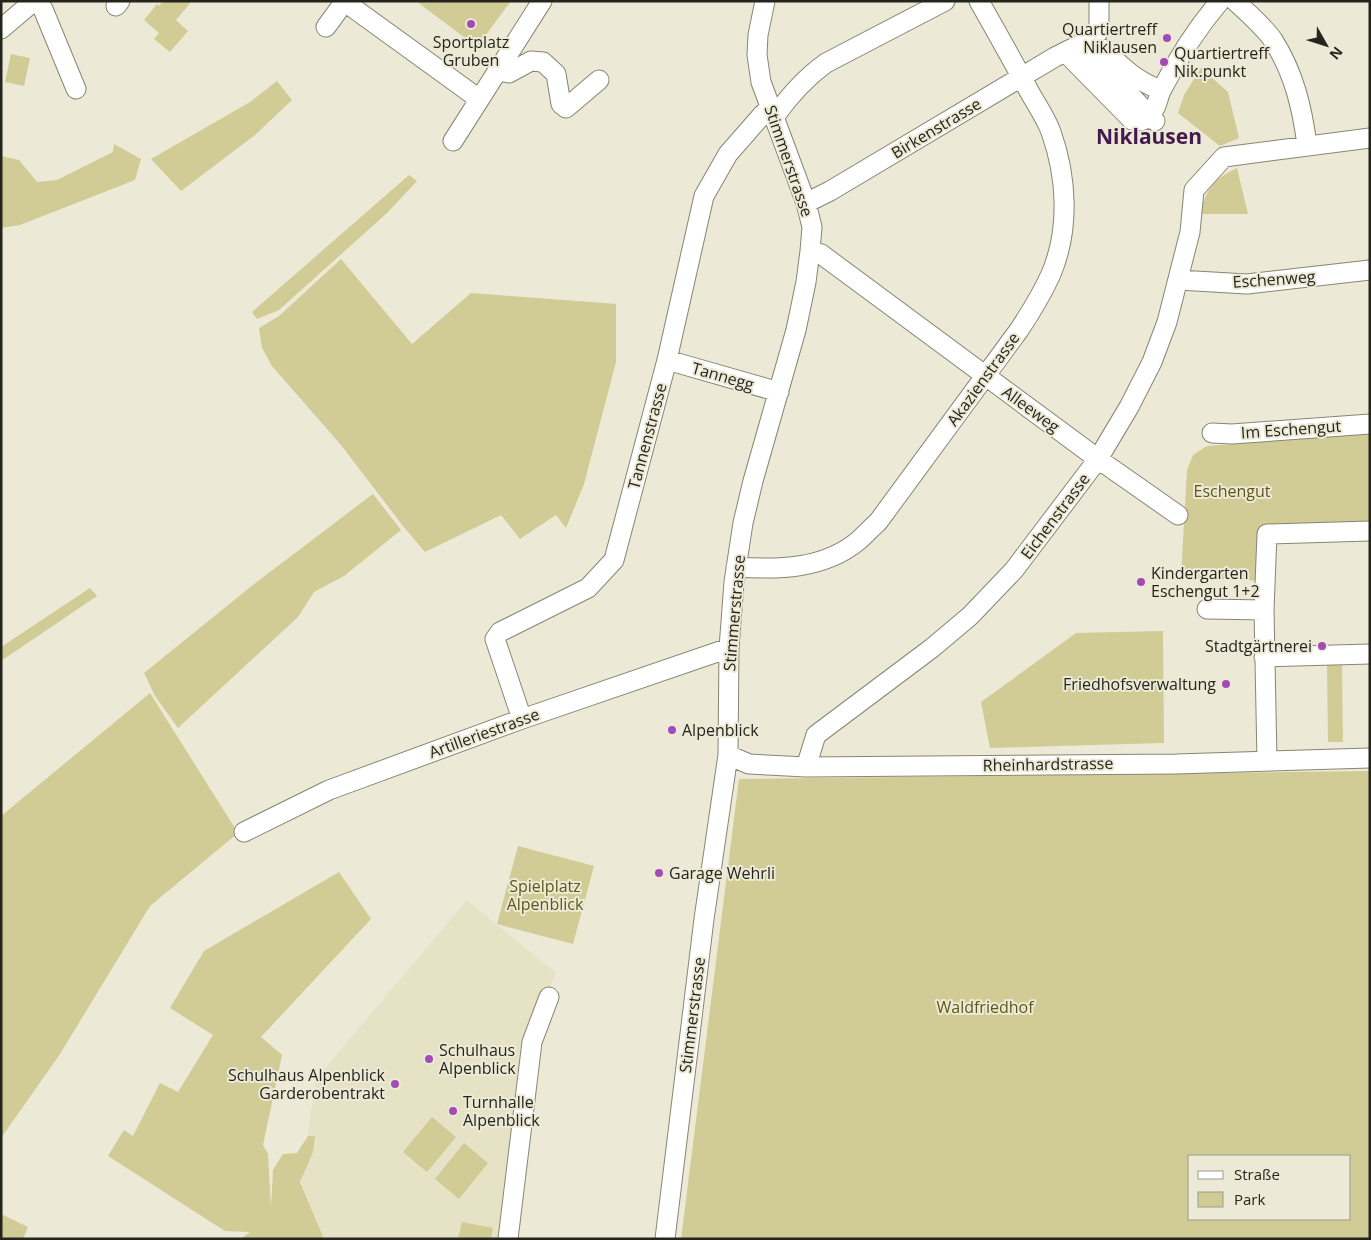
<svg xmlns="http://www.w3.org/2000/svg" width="1371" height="1240" font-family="'Open Sans',sans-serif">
<rect width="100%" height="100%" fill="#ecead6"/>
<path fill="#e5e2c6" d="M467,900L556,973L529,1040L503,1239H324L301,1182L316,1079Z"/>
<path fill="#d1cb95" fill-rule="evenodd" d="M163,1H192L176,20L188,31L170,52L154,39L159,33L144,20L157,4L159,6Z
M416,1H511L477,47Z
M11,54L30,58L24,86L5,82Z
M1201,68L1228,92L1239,138L1220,146L1178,113L1184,95Z
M277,81L292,100L255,135L181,191L151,159L250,102Z
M114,144L141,159L135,180L20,225L1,228V156L19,160L37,182L57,180L113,152Z
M1237,168L1248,214H1200C1206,189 1214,179 1237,168Z
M409,175L417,181L387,213L279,310L257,319L252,312Z
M341,259L412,344L471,293L616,304V362L584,484L566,528L556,515L520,539L501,515L425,552L403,526L341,445L272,366L262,348L259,328L279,316Z
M1370,434V528L1262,529L1261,581L1181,577L1187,470L1193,455L1207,446Z
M373,494L401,530L344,576L314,592L298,617L178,728L155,696L144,673L258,581Z
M90,588L97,596L1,661V647Z
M1163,631L1164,743L990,748L981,702L1076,633Z
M1327,662H1342L1343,742H1328Z
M150,693L238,833L150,906L60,1054L1,1138V816Z
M1370,771V1239H681L739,779ZM1190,1156H1350V1219H1190Z
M518,846L594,866L573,944L497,924Z
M339,872L371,919L261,1037L282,1055L263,1145L268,1154L271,1207L273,1170L283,1154L297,1153L308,1136H315L313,1152L300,1182L324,1239H243L242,1238L250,1232L225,1231L108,1156L124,1130L133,1136L160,1083L178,1092L213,1035L170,1008L204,951Z
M432,1117L456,1137L427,1172L403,1152Z
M464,1143L488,1163L459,1199L435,1179Z
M1,1214L28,1227L23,1239H1Z
M462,1222L493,1228L491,1239H458Z"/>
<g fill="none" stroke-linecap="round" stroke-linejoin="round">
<g stroke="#878573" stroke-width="21">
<path id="minor" d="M37,1L43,9L76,89
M1235,1C1247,12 1264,27 1273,40C1294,73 1302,107 1307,145
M345,2L479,99
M116,6L120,1
M326,27L345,1
M1,29L34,1
M1093,40L1099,30V1
M1081,44L1155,121
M1103,49C1122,67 1136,81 1161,90
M1065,52L1132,120C1139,122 1144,122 1149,116C1158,108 1157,98 1162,89C1178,58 1197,28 1220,1
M497,71L509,73L531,61L543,62L556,74L561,104L566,108L599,80
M775,116C790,95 805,78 826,63L945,1
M453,141L542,1
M806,203L830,191L1055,57L1081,44L1093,40
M810,251L821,254L1098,459L1178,515
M1178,280L1247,284L1370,270
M667,360L779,392
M1212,433L1232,434L1370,424
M736,567C779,570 824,569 858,541C865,535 871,528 878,522L1019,330C1031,312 1042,294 1051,274C1070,229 1067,177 1051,132C1046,118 1036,104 1029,91C1013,61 996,31 979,1
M1207,609L1264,610L1267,761
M1264,610L1267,534L1370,531
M1264,657L1370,654
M522,719L495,639L500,632L588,588L614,560L667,360L704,196L728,154L763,114L771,108
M728,755L749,764L806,767L1176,764L1370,758
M806,767L816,735L932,648L970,616L1014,570L1098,459L1129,407L1152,362L1167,322L1190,232L1194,190L1224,157L1370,138
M244,832L329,790L522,719L729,648
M508,1239L532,1042L549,997
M665,1239L704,919L728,755L729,648L734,582L743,523L753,481L796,330L806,282L810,251L812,227L806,203L761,82L757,55L758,35L765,1"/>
</g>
<use href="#minor" stroke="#fff" stroke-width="19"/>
</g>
<g fill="#a34ab6" stroke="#ecead6" stroke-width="2">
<circle cx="471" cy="24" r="5"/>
<circle cx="1167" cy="38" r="5"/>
<circle cx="1164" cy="62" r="5"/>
<circle cx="1141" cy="582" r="5"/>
<circle cx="1322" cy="646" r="5"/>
<circle cx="1226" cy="684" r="5"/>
<circle cx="672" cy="730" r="5"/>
<circle cx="659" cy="873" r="5"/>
<circle cx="429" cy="1059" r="5"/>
<circle cx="395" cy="1084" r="5"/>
<circle cx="453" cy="1111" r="5"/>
</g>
<g text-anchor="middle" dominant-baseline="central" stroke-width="4" stroke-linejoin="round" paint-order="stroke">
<g font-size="16" fill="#25251d" stroke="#ecead6" text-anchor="start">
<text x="1157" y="29" text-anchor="end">Quartiertreff<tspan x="1157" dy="18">Niklausen</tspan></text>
<text x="471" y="42" text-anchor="middle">Sportplatz<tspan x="471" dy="18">Gruben</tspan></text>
<text x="1174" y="53">Quartiertreff<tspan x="1174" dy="18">Nik.punkt</tspan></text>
<text x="1151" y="573">Kindergarten<tspan x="1151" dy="18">Eschengut 1+2</tspan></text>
<text x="1312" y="646" text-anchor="end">Stadtgärtnerei</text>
<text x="1216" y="684" text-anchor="end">Friedhofsverwaltung</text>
<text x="682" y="730">Alpenblick</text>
<text x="669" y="873">Garage Wehrli</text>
<text x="439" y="1050">Schulhaus<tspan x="439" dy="18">Alpenblick</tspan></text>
<text x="385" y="1075" text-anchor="end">Schulhaus Alpenblick<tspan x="385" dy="18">Garderobentrakt</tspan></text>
<text x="463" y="1102">Turnhalle<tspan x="463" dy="18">Alpenblick</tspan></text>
</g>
<g font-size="16" fill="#25251d" stroke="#ecead6">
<text transform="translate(936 128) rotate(-31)">Birkenstrasse</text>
<text transform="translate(789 161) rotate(71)">Stimmerstrasse</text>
<text transform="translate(1274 279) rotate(-4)">Eschenweg</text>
<text transform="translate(723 376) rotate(16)">Tannegg</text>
<text transform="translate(983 379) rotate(-54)">Akazienstrasse</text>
<text transform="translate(1031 409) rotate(36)">Alleeweg</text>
<text transform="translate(1291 429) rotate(-4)">Im Eschengut</text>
<text transform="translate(647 436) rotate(-75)">Tannenstrasse</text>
<text transform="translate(1055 516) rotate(-53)">Eichenstrasse</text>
<text transform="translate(734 613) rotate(-85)">Stimmerstrasse</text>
<text transform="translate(484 733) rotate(-20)">Artilleriestrasse</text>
<text transform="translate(1048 764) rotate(-1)">Rheinhardstrasse</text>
<text transform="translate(692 1015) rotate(-83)">Stimmerstrasse</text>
</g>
<g font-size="16" fill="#5e5717" stroke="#ecead6">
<text x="1232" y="491">Eschengut</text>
<text x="545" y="886">Spielplatz<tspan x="545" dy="18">Alpenblick</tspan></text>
<text x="985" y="1007">Waldfriedhof</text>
</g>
<g font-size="21" font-weight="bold" fill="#44194d" stroke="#ecead6">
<text x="1149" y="136">Niklausen</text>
</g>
</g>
<rect width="1371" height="1240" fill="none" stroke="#25251d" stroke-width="5"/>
<rect x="1188" y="1155" width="162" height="65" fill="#ecead6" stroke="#9c9b8c"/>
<rect x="1198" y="1171" width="25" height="8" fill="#ffffff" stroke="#9c9b8c"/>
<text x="1234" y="1180" font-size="15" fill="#25251d">Straße</text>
<rect x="1198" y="1192" width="25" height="15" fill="#d1cb95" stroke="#9c9b8c"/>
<text x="1234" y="1205" font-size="15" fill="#25251d">Park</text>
<g transform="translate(1326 45) rotate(129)" stroke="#ecead6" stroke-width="4" paint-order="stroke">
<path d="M0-4L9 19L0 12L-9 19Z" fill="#25251d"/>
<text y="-8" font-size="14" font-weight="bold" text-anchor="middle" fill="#25251d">N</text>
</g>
</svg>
